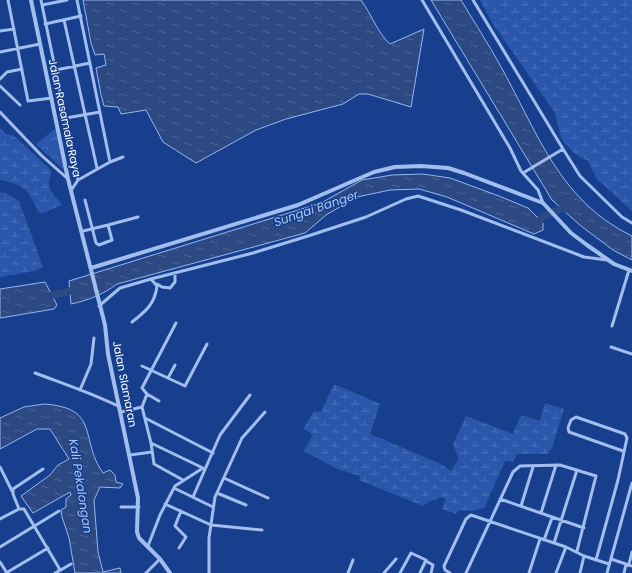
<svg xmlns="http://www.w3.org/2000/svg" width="632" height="573" font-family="Poppins,sans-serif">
<defs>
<pattern id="wetland-marsh" width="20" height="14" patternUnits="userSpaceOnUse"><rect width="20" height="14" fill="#2a57ac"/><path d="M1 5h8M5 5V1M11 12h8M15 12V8" fill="none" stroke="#4a70b8"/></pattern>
<pattern id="park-crowns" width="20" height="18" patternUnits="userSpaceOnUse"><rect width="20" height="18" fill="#2a57ac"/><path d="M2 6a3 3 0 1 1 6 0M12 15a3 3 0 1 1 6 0" fill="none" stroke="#4a70b8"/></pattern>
<pattern id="water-ripples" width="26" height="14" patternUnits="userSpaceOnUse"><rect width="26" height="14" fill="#2c4983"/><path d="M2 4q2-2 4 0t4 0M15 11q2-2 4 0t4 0" fill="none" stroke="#4c6496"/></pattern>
</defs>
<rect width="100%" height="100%" fill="#173f8d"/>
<path fill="url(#wetland-marsh)" d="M480,0H632V211L597,179L588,161L575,154L561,138L555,113L491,21Z
M0,128L6,134L13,135L52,171C45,189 51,191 62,205L40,214C27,190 28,186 0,180Z
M0,192L6,193L19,201L43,267L35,271L0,277Z
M334,384L380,404L370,434L441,464L451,471L459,459L453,444L466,416L513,434L521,415L540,421L545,403L564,409L552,448L547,454H517L513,461H505L484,508L472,511L459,510L456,514L442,509L446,499L441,497C434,501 429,500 423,506L359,480L360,476L337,469L304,451L313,434L303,429L314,411L321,412Z"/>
<path fill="url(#park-crowns)" d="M56,128L66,172L36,144Z"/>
<path fill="url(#water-ripples)" stroke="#95b7f2" d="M83,0H361C372,15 377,32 390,44L424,29L411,107L368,94H359L343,104L286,119L256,130L196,163L163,142L146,110L121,114L118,107L104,106L101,95L96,68L106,65L104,54L95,55L91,43Z
M431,0H461C474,22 488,43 500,65C537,131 559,201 632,236V260L613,250L581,226L552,200Z
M423,174L450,178L499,196L528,208L543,223V230L534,234L447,197L419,189L390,190L357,197L326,215L305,233L117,284C102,295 89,300 71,304L69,281L321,203L362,180L392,175Z
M45,282L57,305L54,309L0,318V289Z
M44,404C101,408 79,439 103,473L110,470L115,475L116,482L123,484L120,488L100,487L94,500L98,552L103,572L120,568L121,573H75L69,538L62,517L61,510L66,507V499L71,495L70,492L33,513L21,496L50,475L58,465L69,459L50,429H37L0,449V418L24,407Z"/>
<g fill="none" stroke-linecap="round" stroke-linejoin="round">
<path stroke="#2c4983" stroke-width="7" d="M532,220L539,222L543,216L563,208L569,210
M44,297L79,289"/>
<path stroke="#a2beef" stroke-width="3" d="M8,0L28,101L52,98
M41,0L78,180L72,189
M77,0L110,162L78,180
M422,0L510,148L521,171L538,190L543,203
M473,0L563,149L523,173
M42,5L67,0
M64,20L97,168
M45,24L81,16
M0,31L14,29
M0,52L40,44
M56,70L90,63
M0,79L7,72L22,69
M0,86L20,105
M0,112L41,155L68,179
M66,118L100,112
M563,149L580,176L622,217L632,223
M110,162L123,157
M108,225L138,217
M83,231L108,225L112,240L99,245L96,243L85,200
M151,279L253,253L308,236L366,217L406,199L418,196L461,210L584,257L607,260
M157,284L162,287L170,288L175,282V273
M99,306L120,288L151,279L157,286C155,304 145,312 132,322
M612,326L629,270
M611,347L632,354
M142,366L185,386L207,344
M35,373C64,384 92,393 120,407
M168,378L175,365
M80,390L91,364L94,338
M147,394L159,401
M142,407L147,394L142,388L176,323
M121,412L142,407L151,443L154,464L183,480
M145,418L213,453
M151,443L203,468
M130,455L152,452
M0,467L12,491
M224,478L268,498
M174,488L213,507
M217,493L246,505
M193,497L220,435L250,395
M500,499L584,528
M165,504L211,525L262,530
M521,506L533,467
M121,507H139
M19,509L13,494V489L43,469
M541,513L556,465
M0,519L19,509H24L59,568V571L55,573
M544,540L552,518
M554,543L577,470
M148,546L160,515L175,486L203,468
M0,547L59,511
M179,548L186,537L175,526L181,511
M611,559L632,566
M596,560L618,480L627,438L625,434L576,417L571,420L568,428L569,432L623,451
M426,561L433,565L431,573
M0,562L7,573
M629,564L632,552
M59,571L71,564
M6,573L48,548
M146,573L160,559
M209,573V538L215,497L242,438L265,412
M348,573L353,560
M384,573L396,559
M400,573L411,553L426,560L420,573
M450,573L445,570L444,566L466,519L471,515L566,547L584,556L609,564
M466,573L513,472L520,466L560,465L596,476L577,551
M529,573L540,539
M556,573L566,547
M580,573L584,556
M607,573L632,483
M624,573L626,564"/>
<path stroke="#a2beef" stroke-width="4" d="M31,0L68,179L105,325L108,354L138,498L137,532L139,538L160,559L170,573
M91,268L298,205L374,172L395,167L421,166L448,168L464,173L543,203L571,233L587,245L614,264L632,271"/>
</g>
<g text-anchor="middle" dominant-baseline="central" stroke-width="3" stroke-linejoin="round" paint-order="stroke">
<g font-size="11" fill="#fff" stroke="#173f8d">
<text transform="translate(65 118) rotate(78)">Jalan Rasamala Raya</text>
<text transform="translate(125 384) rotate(79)">Jalan Slamaran</text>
</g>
<g font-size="12" font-style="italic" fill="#aec8f6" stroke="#173f8d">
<text transform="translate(316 208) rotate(-19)">Sungai Banger</text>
<text transform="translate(81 486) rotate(81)">Kali Pekalongan</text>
</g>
</g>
</svg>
